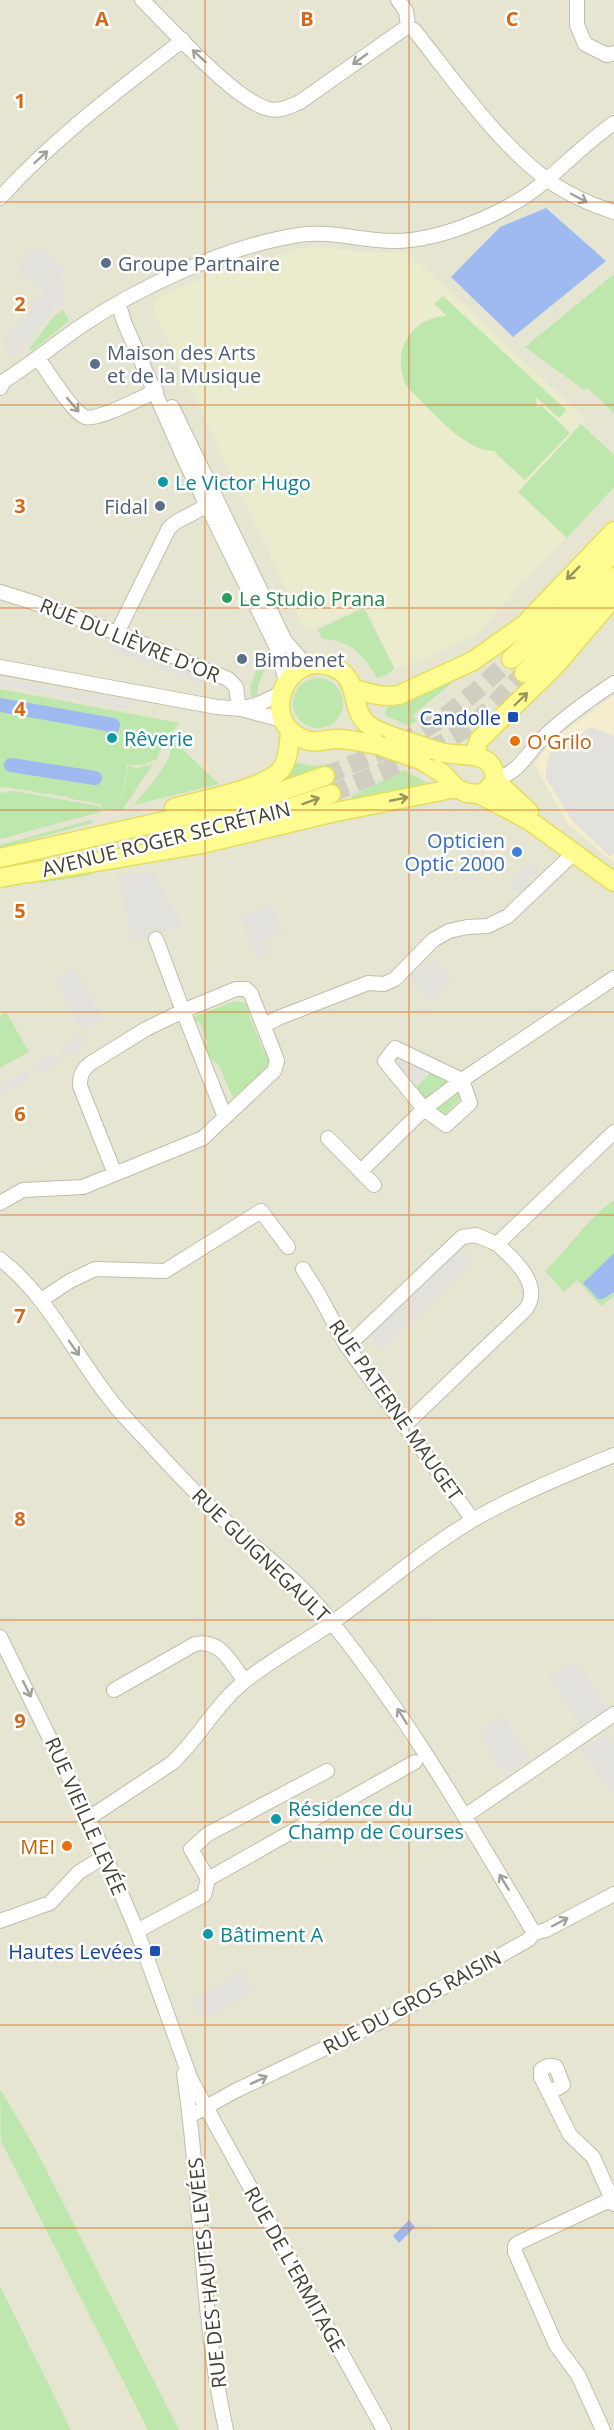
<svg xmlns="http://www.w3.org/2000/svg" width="614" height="2430" font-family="'Open Sans',sans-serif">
<rect width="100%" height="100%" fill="#f2f1e4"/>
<path fill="#e6e5d2" d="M0,0H614V2430H0Z"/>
<path fill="#f5eece" d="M614,695V863L567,823L535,765L549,743Z"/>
<path fill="#ebebcd" d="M324,247L358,252L408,253L586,419L582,424L614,455V487L475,635L427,658L395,669L365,606L306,632L153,309L157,299L221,270L304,248Z"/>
<path fill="#bde7ac" d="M614,274V413L588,388L584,390L525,347Z
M443,296L566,410L559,418L536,397L537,409L541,405L570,433L525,480L495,453L496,451C464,452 430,409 408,388C389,356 409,317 447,316L434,304Z
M63,310L69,321L32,351L29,349L54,316Z
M581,424L614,455V487L567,538L518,492Z
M364,608L394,668L387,675L377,678C364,655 350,640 322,639L318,629Z
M260,662L264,671L258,685L257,699H252L250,687Z
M460,676L413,715L417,721L408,726L385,715L386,708Z
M293 703a25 25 0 1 1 50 0a25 25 0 1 1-50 0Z
M0,689L180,723L163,742L157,759L143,765H127L121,804L128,766L137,768L153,764L122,810L100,809L101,803L97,804C87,799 77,803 67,796C60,798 59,795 53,794C46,792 50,796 43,794C29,790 15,788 0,787Z
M173,743H176L219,784L134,805C149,784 168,770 173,743Z
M292,762L314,766L336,763V765L280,785L279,781Z
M405,770L429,784L425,788L361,800L352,798V796Z
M13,791L99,806L100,812L0,839V793Z
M91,820L92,823L0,848V845Z
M90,873L91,875L40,883L39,880Z
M235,1001L246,1003L248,1012L264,1052L269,1056L270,1067L233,1098L218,1064L206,1056L203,1046L208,1043L200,1023L193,1020V1017Z
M6,1012L29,1052L0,1068V1016Z
M432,1071L447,1080L445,1085L423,1101L413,1091Z
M457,1091L463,1096L442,1118L432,1108Z
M614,1200V1296L601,1306L577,1280L564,1292L545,1271C569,1248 587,1219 614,1200Z
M0,2089L35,2148L179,2430H148L1,2141Z
M0,2286L71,2430H0Z"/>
<path fill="#e2e1dc" d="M34,245L65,269L59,278L66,296L12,359L5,352L9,347L3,341L43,293L15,269Z
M112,639L207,676L203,685L108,648Z
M0,678L131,702L130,709L0,685Z
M591,727L614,736V853L609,856L572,820L545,777L549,754Z
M529,862L539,872L519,894L509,884Z
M153,872L182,926L151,937L132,940L118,876Z
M272,904L283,934L264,941L269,955L258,959L241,915Z
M434,959L452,982L428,1002L409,978Z
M74,966L103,1018L82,1030L53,979Z
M77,1034L86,1038L78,1050L69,1057L61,1050L73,1042Z
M400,1053L430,1072L415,1088L389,1063Z
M53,1054L62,1061L42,1073L34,1065Z
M26,1070L34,1077L0,1096V1086Z
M458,1244L474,1261L382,1350L366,1333Z
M574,1661L609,1712L585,1729L549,1677Z
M502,1715L531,1758L505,1775L477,1732Z
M606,1733L614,1745V1789L610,1792L582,1750Z
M243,1970L254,1987L253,1992L207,2019L201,2017L191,2001Z"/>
<path fill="#9fbaf0" d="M546,208L606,261L513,337L451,277L500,227Z
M614,1253V1292L603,1299H598L583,1283Z
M409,2220L415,2227L399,2243L393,2236Z"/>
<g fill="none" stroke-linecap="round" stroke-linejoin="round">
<path stroke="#9fbaf0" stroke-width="14" d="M0,705L113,725L112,728
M11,765L95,778"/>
<path stroke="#cfcec1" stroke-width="18" stroke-dasharray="18 9" stroke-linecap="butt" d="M325,776C359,761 393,748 425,729C457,710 484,684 511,659
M331,794C381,771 439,752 482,716C497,703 510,687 524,673"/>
<g stroke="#c0bea9" stroke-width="16">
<path id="minor" d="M142,0C169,26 236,102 269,109C280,112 290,106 300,102L408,26
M398,0L406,11L408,26L414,30C454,80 500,147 552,183C571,196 592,205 614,212
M577,0V25L585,44L607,55L614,53
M0,198C54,138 119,90 183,40
M119,305L124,322L186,463L276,646L286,681
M38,358C47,371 72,412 85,417C98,421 142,397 156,391
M0,388L4,381C29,365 53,346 78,328C138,287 227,246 299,235C331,230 362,241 394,241C417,241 444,234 465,226C492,216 522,201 544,182C568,162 588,141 614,123
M172,407L285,641L307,666
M0,592C78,615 153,648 228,679L236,687L239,709
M117,633L169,528L176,522L214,502
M0,667L217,707L241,709L283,720
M241,709L261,703L281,693
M495,780C522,770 524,756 543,738C564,717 590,699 614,683
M265,1025L278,1018L368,983L384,984L395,979L433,940L449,931L467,927L488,926L508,916L575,852
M395,1048L462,1080L470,1103L446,1125L424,1109L385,1061Z
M328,1138L374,1185
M361,1171L424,1109L462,1080L614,978
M115,1174L80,1086C80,1075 82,1070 91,1063L146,1029L183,1011L225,1117
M0,1203L23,1190L83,1187L203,1138L274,1071L277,1061L275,1055L251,994L246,989H236L183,1011L156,939
M0,1259C53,1300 79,1366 123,1415C156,1450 188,1487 223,1519C255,1549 292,1574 320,1608C403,1708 468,1821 534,1933
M303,1269L318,1293L346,1345L473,1520
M41,1300L70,1281L95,1269L165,1271L261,1211L288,1247
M346,1345L354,1340L462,1237L476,1235L497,1244
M404,1426L526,1309C543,1285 514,1259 497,1244L614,1132
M0,1637L89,1818L137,1931L191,2080L384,2430
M114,1690L195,1644C221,1639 230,1662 245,1681
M465,1816L614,1714
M89,1818L172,1763C199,1738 216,1704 245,1681C271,1660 301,1644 329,1625C377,1591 421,1551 473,1520C516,1495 568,1474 614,1455
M208,1879L191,1849L208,1834L327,1771
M0,1921L50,1903L79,1872L104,1857
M137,1931L204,1895L208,1879L415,1762
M184,2074C202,2192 200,2313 226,2430
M549,2093L563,2085L556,2067C550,2064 546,2066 541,2070V2077L570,2135L593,2157L614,2204
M190,2116L235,2091L384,2020L528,1940L534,1933L546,1930L614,1894
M603,2430L578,2375L556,2345L515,2252V2246L518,2243L612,2199"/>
</g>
<g stroke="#e4de60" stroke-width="21">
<path id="major" d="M511,659L558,616L614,551
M524,673L614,577
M354,689C369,693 383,698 399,695L473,661L525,624L614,531
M378,745C365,743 351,739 337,739C324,739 314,745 301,738C259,718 286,652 330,666C361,676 349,704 365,722C373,730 384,733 394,737
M437,751C458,759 495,747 495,780L487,790L479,794
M474,755L479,740L556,665L614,597
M421,760L442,773L456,788L467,793L479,794L530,821L614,882
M495,780L529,812
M174,808C199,800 269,789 283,767C289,756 289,743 290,731
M171,839L279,812L331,794
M0,858L254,801L325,776
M31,873L202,844L331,813L456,788
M0,878L42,870"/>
</g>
<use href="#minor" stroke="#fff" stroke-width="14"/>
<use href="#major" stroke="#fefb90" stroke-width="18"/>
<g stroke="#e4de60" stroke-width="21" stroke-linecap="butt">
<path id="major-bridge" d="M394,737L437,751
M378,745L421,760"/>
</g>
<use href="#major-bridge" stroke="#fefb90" stroke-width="18"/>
</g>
<defs><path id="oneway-shaft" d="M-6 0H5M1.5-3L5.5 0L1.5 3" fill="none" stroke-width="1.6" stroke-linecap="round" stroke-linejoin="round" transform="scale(1.5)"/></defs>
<g stroke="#a2a09a">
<use href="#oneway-shaft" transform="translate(199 56) rotate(-137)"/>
<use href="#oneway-shaft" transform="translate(360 59) rotate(144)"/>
<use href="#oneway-shaft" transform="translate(41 157) rotate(-42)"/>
<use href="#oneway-shaft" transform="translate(579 198) rotate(28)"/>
<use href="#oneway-shaft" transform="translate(73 405) rotate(50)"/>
<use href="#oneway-shaft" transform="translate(74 1348) rotate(55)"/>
<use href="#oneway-shaft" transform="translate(27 1689) rotate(63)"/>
<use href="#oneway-shaft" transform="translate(402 1716) rotate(-122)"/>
<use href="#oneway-shaft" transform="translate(504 1882) rotate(-121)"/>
<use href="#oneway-shaft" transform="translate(560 1922) rotate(-28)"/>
<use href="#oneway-shaft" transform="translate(259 2080) rotate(-25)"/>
</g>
<g stroke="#98955d">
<use href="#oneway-shaft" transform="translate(573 573) rotate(135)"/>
<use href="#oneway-shaft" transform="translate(521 699) rotate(-44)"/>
<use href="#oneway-shaft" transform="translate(399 799) rotate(-11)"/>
<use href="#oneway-shaft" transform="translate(311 801) rotate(-20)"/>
</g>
<path fill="none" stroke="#d66819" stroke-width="1.5" stroke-opacity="0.55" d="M205,0V2430M409,0V2430M0,202H614M0,405H614M0,608H614M0,810H614M0,1012H614M0,1215H614M0,1418H614M0,1620H614M0,1822H614M0,2025H614M0,2228H614"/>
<g fill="#5c6f8a" stroke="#fff" stroke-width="2">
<circle cx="106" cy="263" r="6"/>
<circle cx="95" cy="364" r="6"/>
<circle cx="160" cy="506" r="6"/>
<circle cx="242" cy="659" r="6"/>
</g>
<g fill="#0f9aa8" stroke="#fff" stroke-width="2">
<circle cx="163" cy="482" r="6"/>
<circle cx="112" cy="738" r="6"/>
<circle cx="276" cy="1819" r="6"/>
<circle cx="208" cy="1934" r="6"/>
</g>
<circle fill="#2e9e5b" stroke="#fff" stroke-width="2" cx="227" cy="598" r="6"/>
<g fill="#1a4fb4" stroke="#fff" stroke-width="2">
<rect x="507" y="711" width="12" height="12" rx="3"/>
<rect x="149" y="1945" width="12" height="12" rx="3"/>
</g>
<g fill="#e8710a" stroke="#fff" stroke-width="2">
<circle cx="515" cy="741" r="6"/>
<circle cx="67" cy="1846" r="6"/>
</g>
<circle fill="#3f7fe0" stroke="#fff" stroke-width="2" cx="517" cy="852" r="6"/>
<g text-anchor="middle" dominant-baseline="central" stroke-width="5" stroke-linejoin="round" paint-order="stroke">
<g font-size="20" fill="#4e5e75" stroke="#fff" text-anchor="start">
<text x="118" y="263">Groupe Partnaire</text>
<text x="107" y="352">Maison des Arts<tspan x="107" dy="23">et de la Musique</tspan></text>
<text x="148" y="506" text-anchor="end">Fidal</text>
<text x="254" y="659">Bimbenet</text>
</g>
<g font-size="20" fill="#0d838f" stroke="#fff" text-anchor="start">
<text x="175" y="482">Le Victor Hugo</text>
<text x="124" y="738">Rêverie</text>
<text x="288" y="1808">Résidence du<tspan x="288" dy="23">Champ de Courses</tspan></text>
<text x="220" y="1934">Bâtiment A</text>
</g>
<g font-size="20" fill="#27864d" stroke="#fff" text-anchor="start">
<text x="239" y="598">Le Studio Prana</text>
</g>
<g font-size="20" fill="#444234" stroke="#fff">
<text transform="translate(130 640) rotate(22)">RUE DU LIÈVRE D'OR</text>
<text transform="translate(166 839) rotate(-14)">AVENUE ROGER SECRÉTAIN</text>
<text transform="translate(396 1410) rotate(55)">RUE PATERNE MAUGET</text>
<text transform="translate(261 1555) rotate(44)">RUE GUIGNEGAULT</text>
<text transform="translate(86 1816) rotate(66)">RUE VIEILLE LEVÉE</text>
<text transform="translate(412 2002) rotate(-28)">RUE DU GROS RAISIN</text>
<text transform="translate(295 2269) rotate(61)">RUE DE L'ERMITAGE</text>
<text transform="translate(207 2273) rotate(-96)">RUE DES HAUTES LEVÉES</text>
</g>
<g font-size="20" fill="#164399" stroke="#fff" text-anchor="end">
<text x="501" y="717">Candolle</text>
<text x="143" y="1951">Hautes Levées</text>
</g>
<g font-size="20" fill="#c56008" stroke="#fff" text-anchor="start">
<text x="527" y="741">O'Grilo</text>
<text x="55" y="1846" text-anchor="end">MEI</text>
</g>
<g font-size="20" fill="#366cbe" stroke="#fff" text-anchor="end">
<text x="505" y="840">Opticien<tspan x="505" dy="23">Optic 2000</tspan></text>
</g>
</g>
<g font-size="20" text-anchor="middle" font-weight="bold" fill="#d66819" stroke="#fff" stroke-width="5" stroke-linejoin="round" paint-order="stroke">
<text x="102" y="26">A</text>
<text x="307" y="26">B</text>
<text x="512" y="26">C</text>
<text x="20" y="108">1</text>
<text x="20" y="311">2</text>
<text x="20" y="513">3</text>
<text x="20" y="716">4</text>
<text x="20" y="918">5</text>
<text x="20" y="1121">6</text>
<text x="20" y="1323">7</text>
<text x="20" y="1526">8</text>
<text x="20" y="1728">9</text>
</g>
</svg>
